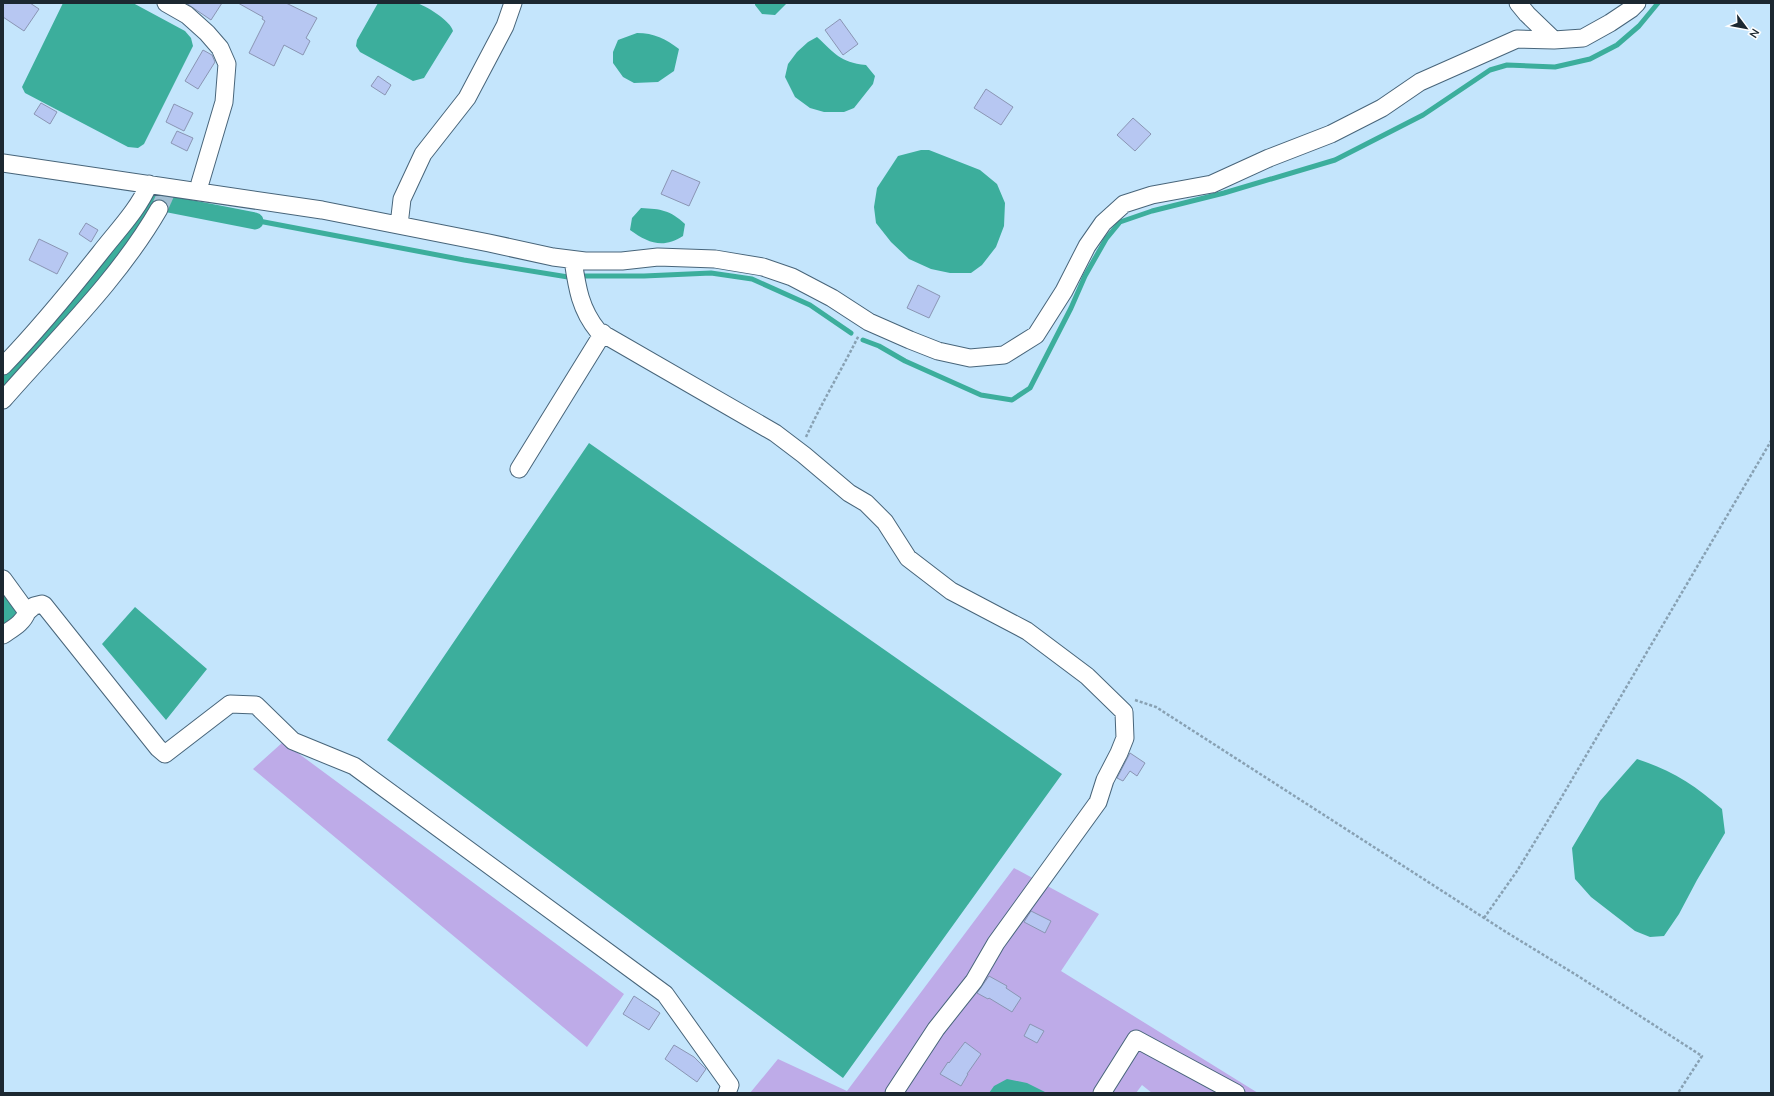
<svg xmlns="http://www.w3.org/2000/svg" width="1774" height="1096" font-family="Mulish,sans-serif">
<rect width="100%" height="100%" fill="#c4e5fc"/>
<path fill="#beabe8" d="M283,742L624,994L587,1047L253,769Z
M1014,868L1099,914L1061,971L1258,1093H1152L1142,1085L1136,1093H750L778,1059L847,1091Z"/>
<path fill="#3cae9c" d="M63,3H133L185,31L191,38L193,46L144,144L138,148L128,147L25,93L22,87Z
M378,3C390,3 404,1 416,3C425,5 451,21 453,31L424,78L413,81L360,52L356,46L357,40Z
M755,3H787L775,15L762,14L755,5Z
M637,33C654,33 666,39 679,49L674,71L658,82L634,83L623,77L613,63V52L618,40Z
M817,37C836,54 839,62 866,65L875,76L873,84L854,108L844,112H824L810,108L795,97L785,77L788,64L797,52L808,42Z
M921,150H929L980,170L997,184L1005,203L1004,226L996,247L982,265L971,273H950L931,269L909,259L891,242L876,223L874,207L877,188L898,156Z
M641,208C661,209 670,210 685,224L683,236C663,249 648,243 630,230L632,218Z
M589,443L1062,774L843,1078L387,740Z
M135,607L207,669L166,720L102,644Z
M1637,759C1671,770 1695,785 1722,809L1725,833L1697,880L1679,914L1664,936L1650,937L1635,931L1591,897L1575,879L1572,848L1600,801Z
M1007,1079L1027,1083L1047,1093H989L994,1086Z"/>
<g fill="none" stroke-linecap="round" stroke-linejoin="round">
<path stroke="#3cae9c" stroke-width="5" d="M248,219L464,260L568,277
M585,276H644L711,273L752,279L810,305L851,333
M863,340L879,346L905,361L981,395L1012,400L1030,388L1071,308L1085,276L1106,239L1120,222L1152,211L1224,193L1335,160L1423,115L1490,70L1507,65L1555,67L1590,59L1617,45L1639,26L1658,3"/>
<path stroke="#3cae9c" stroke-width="17" d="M3,386L114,257L158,202L255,221
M3,600L9,612L3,620"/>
</g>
<path fill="#b7c7f2" stroke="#8a95b3" d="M3,3H30L39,9L24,31L3,17Z
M186,3H222L211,20Z
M238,3H286L317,18L306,38L310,41L303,55L284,45L274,66L249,53L265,21L262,19L263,17Z
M840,19L858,44L843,55L825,30Z
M203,50L212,55L215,62L198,89L185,81Z
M378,76L391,85L385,95L371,86Z
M986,89L1013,107L1001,125L974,108Z
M41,103L57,112L50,124L34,114Z
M174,104L193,113L184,131L166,122Z
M1133,118L1151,134L1135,151L1117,135Z
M177,131L193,138L187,151L171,143Z
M672,170L700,182L689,206L661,194Z
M86,223L98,230L91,242L79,234Z
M39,239L68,253L57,274L29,260Z
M918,285L940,296L929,318L907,308Z
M1130,753L1145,763L1137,776L1130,771L1123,781L1117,778Z
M1031,911L1051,921L1045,933L1024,922Z
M989,976L1007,986L1006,988L1021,998L1012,1012L989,998L988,999L977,993Z
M634,996L660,1013L649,1030L623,1014Z
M1030,1024L1044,1031L1037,1043L1024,1036Z
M965,1042L981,1054L967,1074H968L961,1086L940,1074L948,1062L949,1063Z
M674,1045L694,1057L706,1069L697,1082L665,1059Z"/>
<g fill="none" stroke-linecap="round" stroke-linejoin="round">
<path stroke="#a2bfd3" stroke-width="17" stroke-dasharray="17 8" stroke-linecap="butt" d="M159,209L169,187"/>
<g stroke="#48657a" stroke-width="19">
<path id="street" d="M166,3L187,15L207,33L220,48L227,64L224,102L200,183V192
M1518,3L1527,14L1554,40
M3,163L322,210L489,243L553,257L585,261H622L658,257L715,259L763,267L792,277L832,298L869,322L910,340L938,351L970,358L1004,355L1036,335L1064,291L1087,246L1103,223L1124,204L1152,195L1212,184L1269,158L1331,134L1382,108L1420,82L1517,39L1554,40L1583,38L1610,23L1631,9L1637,3
M399,225L402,199L423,154L467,98L505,26L513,3
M573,260C577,287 580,309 598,331L775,433L804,455L849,493L866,503L885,522L908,558L951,591L1027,631L1087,676L1124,712L1125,738L1119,753L1105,780L1098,802L996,943L974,981L936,1029L894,1093
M3,366C38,330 69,292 100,253C117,231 138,210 149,184
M3,400C57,338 118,280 159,209
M519,469L603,333
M3,579L27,612C23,623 13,628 3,635
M27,612L34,606L42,604L44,605L158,748L165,754L230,704L256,705L293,741L354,766L665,994L730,1085L727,1093
M1102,1093L1136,1039L1236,1093"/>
</g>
<path stroke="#88a1b3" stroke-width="2.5" stroke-dasharray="3 2" stroke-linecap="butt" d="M806,437C822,402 842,369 859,335
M1135,700L1156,707L1506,932L1578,976L1702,1056L1678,1093
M1484,918L1517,871L1547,822L1771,441"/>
<use href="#street" stroke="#fff" stroke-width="17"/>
</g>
<rect width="1774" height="1096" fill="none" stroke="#1c2831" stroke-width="8"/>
<g transform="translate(1746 28) rotate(122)" stroke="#ffffff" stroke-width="3" paint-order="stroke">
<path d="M0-3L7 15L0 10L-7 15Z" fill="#1c2831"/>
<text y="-6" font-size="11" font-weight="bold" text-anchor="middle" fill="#1c2831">N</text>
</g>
</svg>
